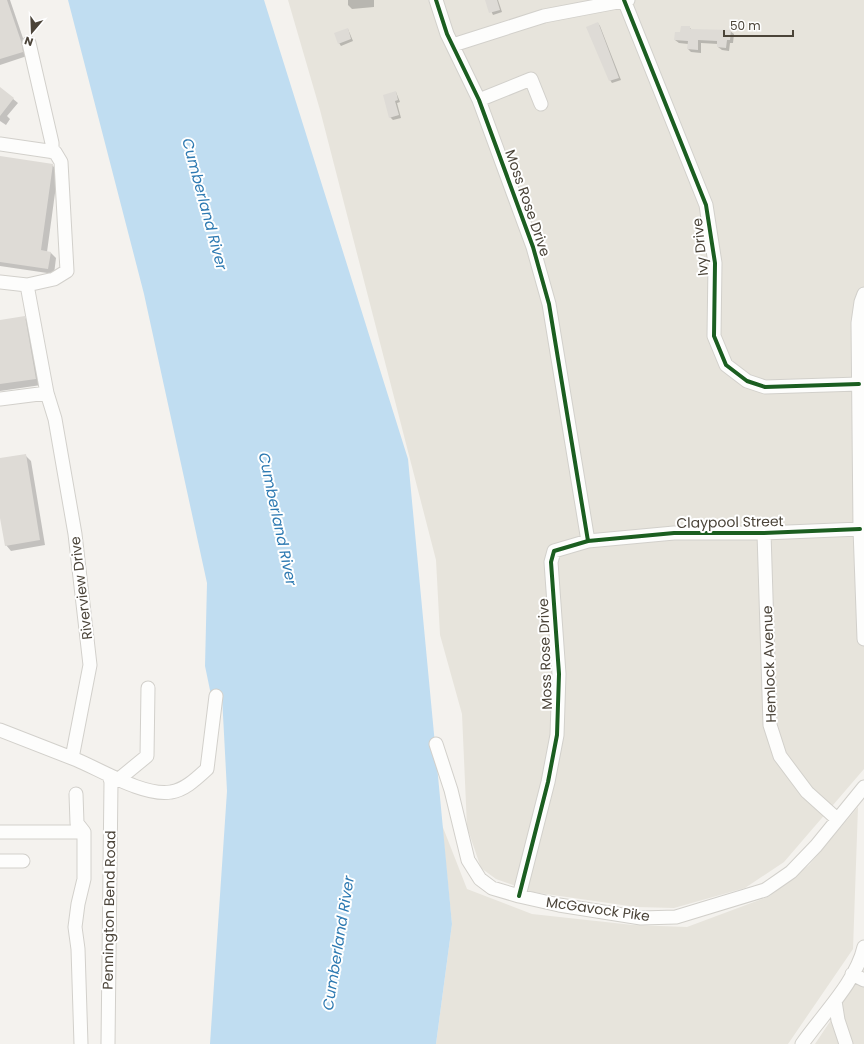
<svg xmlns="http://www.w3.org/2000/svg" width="864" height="1044" font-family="Poppins,sans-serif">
<rect width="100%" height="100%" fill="#f4f2ee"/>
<path fill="#e7e4dc" d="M288,0H864V769L784,862L745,888L674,908L636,907L532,892L496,879L481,868L467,827L462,714L440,635L436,560L320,110Z
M858,807L853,949L788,1044H436L452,924L442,825L467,889L532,914L633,925L687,927L770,896L809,865Z
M864,970V1044H815L829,1023Z"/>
<path fill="#c0ddf1" d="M68,0H264L408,459L452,924L436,1044H210L227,791L222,696L211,695L205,666L207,583L144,294Z"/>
<path fill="#0003" d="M0,0H10L26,47L27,56L0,65Z
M348,0H374V7L352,9L348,5Z
M486,0H498L502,12L493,15Z
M598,23L600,26L621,80L612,83L610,80Z
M689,27L692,30L730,31L734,34L733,43H730L729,51L722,50L718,47V44L701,43V53L691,52L688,49V44L679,43L675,40Z
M348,29L353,41L341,46L339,43Z
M0,88L18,103L7,116L10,119L6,125L0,121Z
M396,92L400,102L397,103L401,118L393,120L390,117Z
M0,157L52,165L58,171L47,252H50L56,258L54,274L0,266Z
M24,317L30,323L41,385L0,391V321Z
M25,455L31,461L45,545L11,551L6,545L0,512V459Z"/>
<path fill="#dedbd6" d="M0,0H7L21,41L23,52L0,59Z
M485,0H497L500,10L489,13Z
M598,22L619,78L609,81L586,27Z
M681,26H690V29L731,30L730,40H727L726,48L717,47V41L698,40V50L687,49L688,41L674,40L675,32H680Z
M348,28L351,39L338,44L334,33Z
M0,87L14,98L0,116Z
M396,91L398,100L395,101L399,115L389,118L383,95Z
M0,156L53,164L41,250L51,252L48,269L0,262Z
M25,316L36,379L0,384V320Z
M26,454L40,540L5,546L0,518V458Z"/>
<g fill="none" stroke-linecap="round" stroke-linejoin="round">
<g stroke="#d2d0cb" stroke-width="15">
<path id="minor" d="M436,0L447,34L479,100L533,247L549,304L588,541
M624,0L706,205L715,263L714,336L726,365L747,381L765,387L859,384
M29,43L52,143V152
M453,45L544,16L628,0
M479,100L531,79L541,104
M0,144L55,152L61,162L67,271L54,279L27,285L47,393L0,399
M0,282L27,285
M864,294L861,302L858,323L860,529L864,639
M47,393L55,419L75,534L90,665L72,758
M764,533L770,725L780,756L807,792L837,819
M0,730C26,740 52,750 77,760C101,770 145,797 171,792C185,790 197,778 207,769L216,696
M436,744L451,790L468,860L480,879L492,888L519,896L559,905L641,918L676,917L765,890L791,872L816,846L864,787
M119,779L147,756L148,688
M76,794L77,823L84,832V879L78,904L75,927L78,949L81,1044
M0,832H84
M0,861H23
M519,896L548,782L557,735L559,674L551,562L554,551L588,541L674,533H764L860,529
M852,974L864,980
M835,1001L838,1020L846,1044
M108,1044L111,782L109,775
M802,1044C822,1015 856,982 864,947"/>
</g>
<use href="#minor" stroke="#fdfdfc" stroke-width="13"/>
<g stroke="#fff" stroke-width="6">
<path id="cycleway" d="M436,0L447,34L479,100L533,247L549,304L588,541
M624,0L706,205L715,263L714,336L726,365L747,381L765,387L859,384
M519,896L548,782L557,735L559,674L551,562L554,551L588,541L674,533H764L860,529"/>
</g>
<use href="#cycleway" stroke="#1b5e20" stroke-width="4"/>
</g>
<g text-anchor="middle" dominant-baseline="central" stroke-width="4" stroke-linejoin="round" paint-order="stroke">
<g font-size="14" fill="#4b4439" stroke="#fff">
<text transform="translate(528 203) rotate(71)">Moss Rose Drive</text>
<text transform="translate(700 247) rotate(-96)">Ivy Drive</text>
<text transform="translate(730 522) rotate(-1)">Claypool Street</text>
<text transform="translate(81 588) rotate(-97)">Riverview Drive</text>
<text transform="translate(545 654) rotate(-92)">Moss Rose Drive</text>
<text transform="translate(769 664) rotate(-92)">Hemlock Avenue</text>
<text transform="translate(598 909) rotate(8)">McGavock Pike</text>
<text transform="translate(109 910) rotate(-89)">Pennington Bend Road</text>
</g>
<g font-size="15" font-style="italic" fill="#2e7ab2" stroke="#fff">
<text transform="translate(205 204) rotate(75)">Cumberland River</text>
<text transform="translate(278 519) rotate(78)">Cumberland River</text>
<text transform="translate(338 943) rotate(-81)">Cumberland River</text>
</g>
</g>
<g transform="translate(32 32) rotate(199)" stroke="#ffffff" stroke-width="3" paint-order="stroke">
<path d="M0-3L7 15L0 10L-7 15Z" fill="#4b4439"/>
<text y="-6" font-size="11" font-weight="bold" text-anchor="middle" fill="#4b4439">N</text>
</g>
<path d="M724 30v6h69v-6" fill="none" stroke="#4b4439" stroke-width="2"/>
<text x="730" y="30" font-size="12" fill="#4b4439" stroke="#ffffff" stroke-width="3" paint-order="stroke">50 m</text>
</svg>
